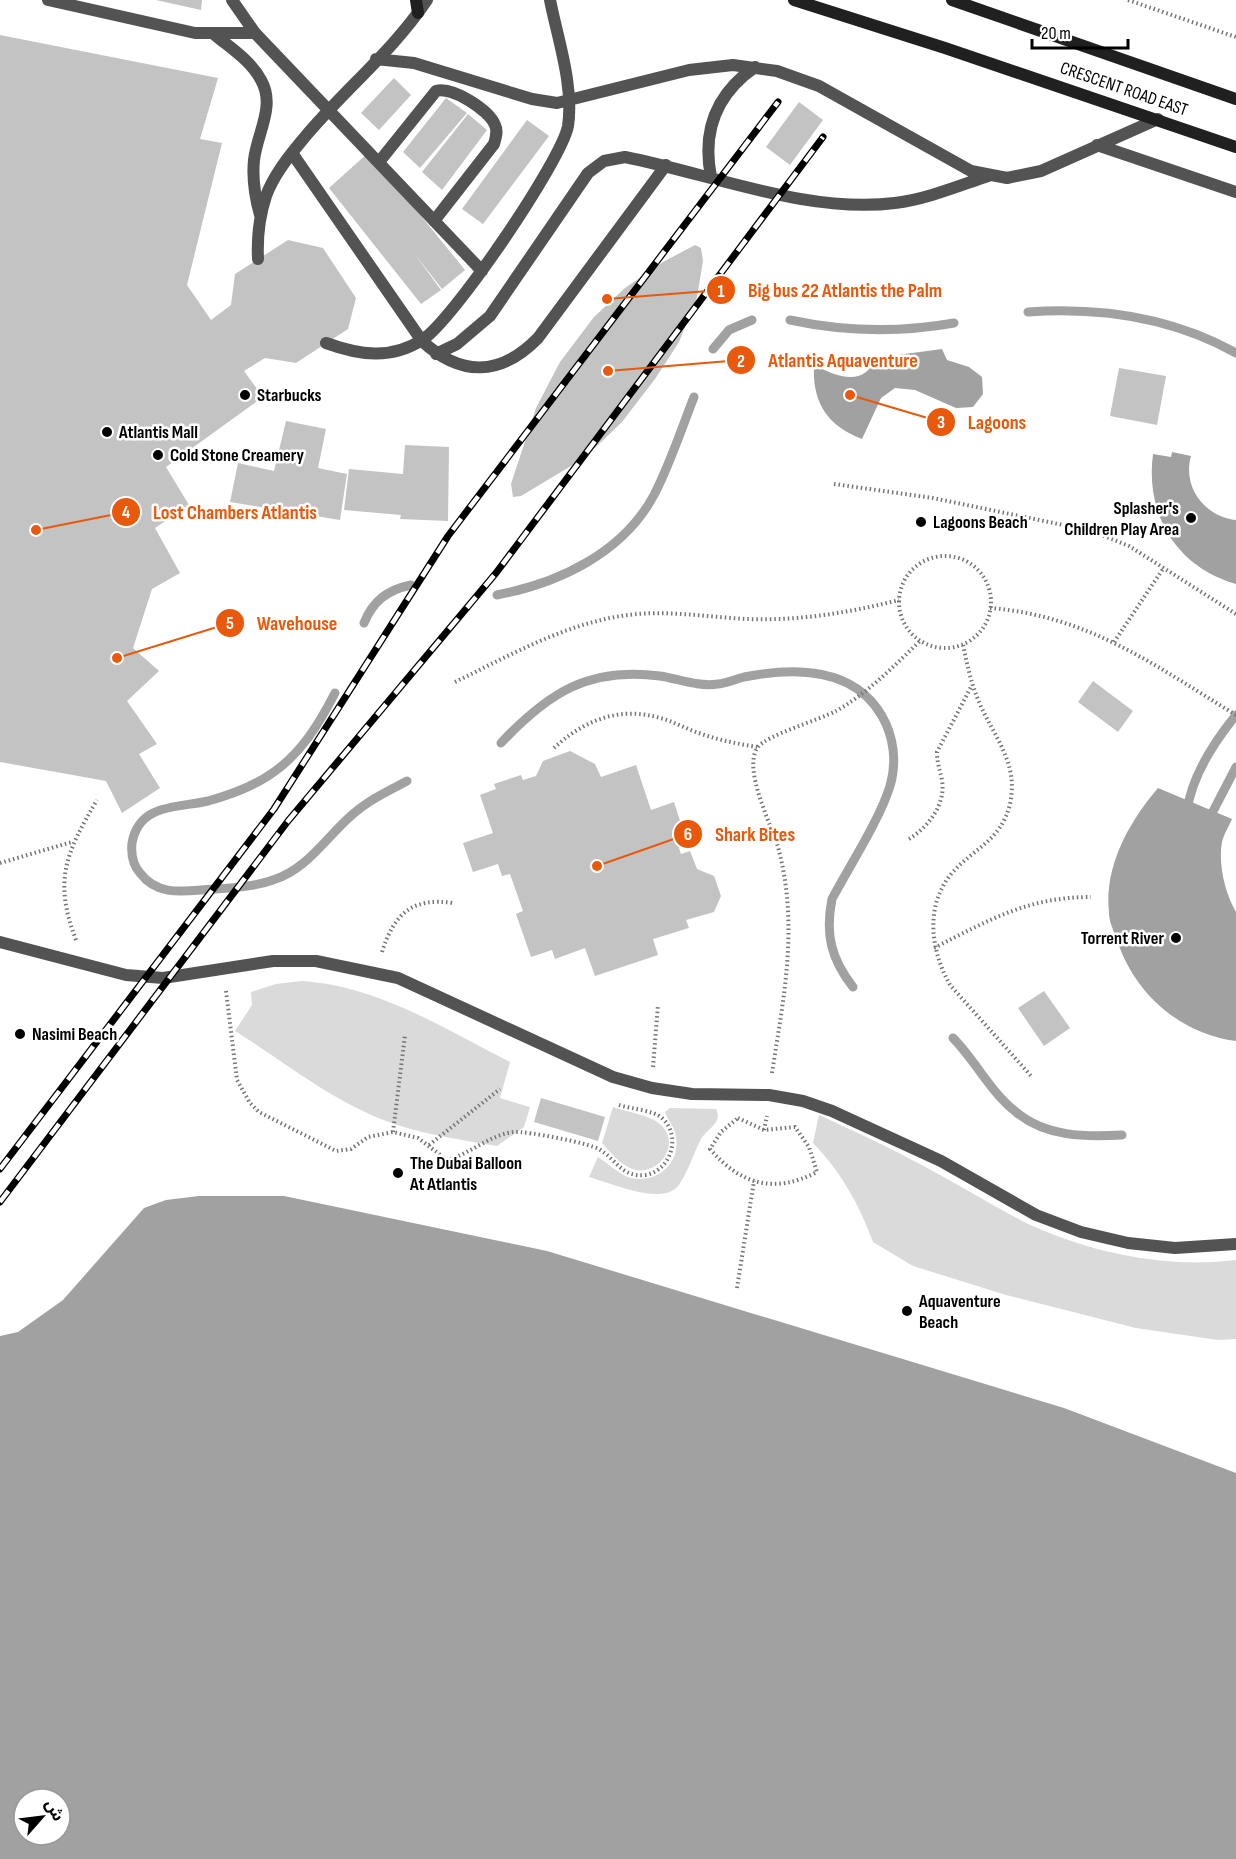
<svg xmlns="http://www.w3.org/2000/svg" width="1236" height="1859" font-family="'Sofia Sans Condensed','Noto Sans Arabic',sans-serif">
<rect width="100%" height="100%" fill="#fff"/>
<path fill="#dadada" d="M302,981C378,986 443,1028 510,1062L500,1098L530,1107L524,1127L497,1146C458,1139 417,1134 381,1119C328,1098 283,1061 235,1031L252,1005L251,992L276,984Z
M613,1107C627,1112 651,1115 661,1125C683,1146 655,1180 630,1168C619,1163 610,1152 602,1143Z
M670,1108L716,1109C723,1123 708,1128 701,1139C693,1154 688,1173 678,1186C662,1206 611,1183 589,1177L598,1157C607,1163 616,1171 625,1176C651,1187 681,1167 676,1137C675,1127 668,1121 665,1112Z
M819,1115C851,1130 883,1144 914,1161C951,1180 986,1202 1022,1221C1086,1252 1165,1269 1236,1260V1339L1218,1340L1136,1328L1006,1295L913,1266L873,1242C859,1204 841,1172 813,1143Z"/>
<path fill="#a1a1a1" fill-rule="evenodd" d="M942,349L947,360L969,367L982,377L983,394L973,407L956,408L915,390L895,388L881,398L862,439C827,426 812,402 814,365C835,376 865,388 875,358Z
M1172,452L1191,456C1182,487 1205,517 1236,520V584C1176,567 1145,514 1153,454L1171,457Z
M1158,788L1232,819C1229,826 1224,834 1222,842C1218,864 1225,893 1236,912V1041C1180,1034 1134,993 1117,940C1114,931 1109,922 1109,913C1104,866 1129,822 1158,788Z
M199,1196H284L547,1251L1064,1408L1236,1473V1859H0V1336L18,1332L63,1300L144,1208L166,1200ZM24,1799H60V1835H24Z"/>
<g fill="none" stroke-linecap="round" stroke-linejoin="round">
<path stroke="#a1a1a1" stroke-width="9" d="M1028,312C1100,307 1171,317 1236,353
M790,320C846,332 898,333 954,323
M713,349L729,330L752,320
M497,595C559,583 623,553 654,495C670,464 681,430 694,397
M364,623C373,601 387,590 411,585
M335,693C319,724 301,754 271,774C252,787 230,795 208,801C178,808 139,803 132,843C131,853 133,865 140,873C156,894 178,892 201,890C225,888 251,888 273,880C308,869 326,837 353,814C369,800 388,791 407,781
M501,743C549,692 589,667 660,676C679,679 698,687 718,684C727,683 736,679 744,677C794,667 854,667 882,716C894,737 897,763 890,786C880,819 849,867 832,899C825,934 831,959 853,987
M1187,811C1192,775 1214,742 1236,715
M1208,821L1236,767
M953,1038C975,1060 991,1093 1016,1112C1046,1137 1085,1137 1122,1135"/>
</g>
<path fill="#c3c3c3" d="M156,0H202L201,10Z
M0,35L218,78L200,139L222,143L187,285L211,320L231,305L235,274L288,240L323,248L356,298L348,329L296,363L265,358L244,371L263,397L166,467L189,505L155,528L180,573L152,589L133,648L159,671L127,701L157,744L139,754L160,788L122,813L106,781L0,762Z
M394,78L411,95L379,130L361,113Z
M446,98L467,113L420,168L403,152Z
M799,102L823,120L790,165L766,147Z
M468,114L487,130L442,190L422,172Z
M527,120L549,136L483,224L462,209Z
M369,152L465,270L442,289L414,253L441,290L421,304L329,188Z
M695,245L701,248L703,261L697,297L679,342L655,379L622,422L597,446L571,466L521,496L513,497L511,484L536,408L560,362L594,317L625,288L663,262Z
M1119,368L1166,376L1157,425L1110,416Z
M286,421L326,429L318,468L347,474L340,520L230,502L238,463L274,471Z
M405,445L449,447L448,521L400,519L401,515L344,510L349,469L403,474Z
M1093,681L1133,711L1118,732L1078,702Z
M570,751L595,764L601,777L636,765L651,810L674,802L682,827L673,830L681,854L690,851L697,869L714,876L721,896L714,912L686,920L689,928L653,939L658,955L595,976L585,948L555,959L552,950L531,957L516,914L523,911L510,874L502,876L498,864L473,872L463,843L493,833L480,795L496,789L494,784L521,775L523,780L536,776L543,761Z
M1044,991L1070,1028L1044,1046L1018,1008Z
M541,1098L605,1117L598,1141L534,1122Z"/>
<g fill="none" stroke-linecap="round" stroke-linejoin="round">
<path stroke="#757575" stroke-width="4" stroke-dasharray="1.5 3" stroke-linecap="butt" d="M1128,0L1236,37
M834,484L933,498L1092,531L1129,546L1236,614
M899 602a46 46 0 1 1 92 0a46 46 0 1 1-92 0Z
M990,608C1089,616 1154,665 1236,715
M1114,642L1163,569
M963,645C967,664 971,683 979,702C994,737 1019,763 1010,804C1001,841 974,848 952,873C924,906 931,951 950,985L1032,1077
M455,682C513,654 571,620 637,614C673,611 709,617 746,619C798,621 848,613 899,600
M554,748C584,720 620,706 660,718C673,721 686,729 699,733C718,740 738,744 758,747
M909,839C928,827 946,805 942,780C940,770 937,763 937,752L972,685
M0,863L72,842
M76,940C53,880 66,853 97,800
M934,948C989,920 1028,897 1091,897
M382,952C394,914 412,897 453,903
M226,991L237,1080L250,1103L259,1112L336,1151L351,1149L368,1137L393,1132L418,1138L447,1160C470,1154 491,1134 514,1132C527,1131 588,1143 599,1149C616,1159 622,1178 645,1175C671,1171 682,1136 662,1118C653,1110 631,1109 619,1105
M653,1067L658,1005
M772,1073C784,995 799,925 778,847C771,824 742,768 758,747C767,735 819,720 836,711C868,693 894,666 920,641
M738,1118L764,1130L795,1127L809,1147L817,1172C774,1194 741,1185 710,1149L721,1132Z
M764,1130L767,1116
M393,1132L405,1035
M429,1145L500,1089
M737,1288L754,1181"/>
<path stroke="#535353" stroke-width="12" d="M48,0L195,33H255
M232,0L255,33L482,271
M215,35C232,49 251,61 261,80C276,106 257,133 254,160C252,179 255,197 260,215
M376,59L414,63L532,99L557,103L689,70L733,65L777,71L819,86L971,171L1007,178L1041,171L1158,119
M1097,145L1236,192
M292,153L422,341C461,377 501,376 538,338L666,165
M379,162L436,91C452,86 489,110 495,125C498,131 496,137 494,144L434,221
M711,177C702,131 716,94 755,67
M258,259C257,237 259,217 266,196C274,174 290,155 304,138C343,91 393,51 427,0
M326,343C359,355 391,360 422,340C452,322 562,160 568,126C574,86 558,40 550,0
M436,354L457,344L490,316L588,173L604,161L625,157C711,174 808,214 895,203C927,199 958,186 988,176"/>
<path stroke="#535353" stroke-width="12" d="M0,942L126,975L163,978L273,961H316L398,978L613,1077L652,1088L692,1094L769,1095L803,1101L832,1111L941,1161L1036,1215L1081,1232L1128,1243L1175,1248L1236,1244"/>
<path stroke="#202020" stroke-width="12" d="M416,0L418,13
M794,0L945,48L1236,147
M952,0L1236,99"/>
<g stroke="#000" stroke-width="7">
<path id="rail" d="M0,1169L274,809L448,536L778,102
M0,1202L288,821L496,573L823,137"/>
</g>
<use href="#rail" stroke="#fff" stroke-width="4.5" stroke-dasharray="14" stroke-linecap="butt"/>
</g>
<g fill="#000" stroke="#fff" stroke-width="2">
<circle cx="245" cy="395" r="6"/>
<circle cx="107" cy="432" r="6"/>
<circle cx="158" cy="455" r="6"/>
<circle cx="1191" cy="518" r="6"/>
<circle cx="921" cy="522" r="6"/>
<circle cx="1176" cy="938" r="6"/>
<circle cx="20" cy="1034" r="6"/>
<circle cx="398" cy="1173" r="6"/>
<circle cx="907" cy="1311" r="6"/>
</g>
<g text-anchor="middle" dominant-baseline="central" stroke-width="5" stroke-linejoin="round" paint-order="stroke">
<g font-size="18" fill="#000" stroke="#fff">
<text transform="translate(1124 89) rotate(19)">CRESCENT ROAD EAST</text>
</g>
<g font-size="18" font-weight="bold" fill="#000" stroke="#fff" text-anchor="start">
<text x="257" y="395">Starbucks</text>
<text x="119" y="432">Atlantis Mall</text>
<text x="170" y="455">Cold Stone Creamery</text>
<text x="1179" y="508" text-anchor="end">Splasher's<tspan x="1179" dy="21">Children Play Area</tspan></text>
<text x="933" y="522">Lagoons Beach</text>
<text x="1164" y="938" text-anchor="end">Torrent River</text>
<text x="32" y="1034">Nasimi Beach</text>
<text x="410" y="1163">The Dubai Balloon<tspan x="410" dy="21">At Atlantis</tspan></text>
<text x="919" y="1301">Aquaventure<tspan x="919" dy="21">Beach</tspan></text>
</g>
</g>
<path fill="none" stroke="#e8590c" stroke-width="2" d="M607 299L721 290M608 371L741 360M850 395L941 422M36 530L126 512M117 658L230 623M597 866L688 834"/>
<g fill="#e8590c" stroke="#fff" stroke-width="2">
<circle cx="607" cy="299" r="6"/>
<circle cx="608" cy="371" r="6"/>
<circle cx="850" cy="395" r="6"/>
<circle cx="36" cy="530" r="6"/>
<circle cx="117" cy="658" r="6"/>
<circle cx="597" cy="866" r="6"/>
<circle cx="721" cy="290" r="15"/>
<circle cx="741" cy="360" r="15"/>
<circle cx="941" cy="422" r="15"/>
<circle cx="126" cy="512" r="15"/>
<circle cx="230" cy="623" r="15"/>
<circle cx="688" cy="834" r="15"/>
</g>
<g font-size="18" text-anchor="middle" font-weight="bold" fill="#fff">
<text x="721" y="297">1</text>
<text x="741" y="367">2</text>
<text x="941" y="428">3</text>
<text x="126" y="518">4</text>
<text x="230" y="629">5</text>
<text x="688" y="840">6</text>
</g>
<g font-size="20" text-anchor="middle" font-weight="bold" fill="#e8590c" stroke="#fff" stroke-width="5" stroke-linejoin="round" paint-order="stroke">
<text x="845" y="297">Big bus 22 Atlantis the Palm</text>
<text x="843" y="367">Atlantis Aquaventure</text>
<text x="997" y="429">Lagoons</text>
<text x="235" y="519">Lost Chambers Atlantis</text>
<text x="297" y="630">Wavehouse</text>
<text x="755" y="841">Shark Bites</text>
</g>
<g transform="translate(42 1817) rotate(62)"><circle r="28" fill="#ffffff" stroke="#999999" stroke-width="1.5"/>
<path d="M0-4.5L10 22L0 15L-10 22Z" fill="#000000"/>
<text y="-9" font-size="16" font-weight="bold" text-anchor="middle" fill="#000000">ش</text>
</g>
<path d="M1032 39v9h96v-9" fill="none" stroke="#000000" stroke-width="3"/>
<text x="1041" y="39" font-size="18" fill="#000000" stroke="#ffffff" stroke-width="4.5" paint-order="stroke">20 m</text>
</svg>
